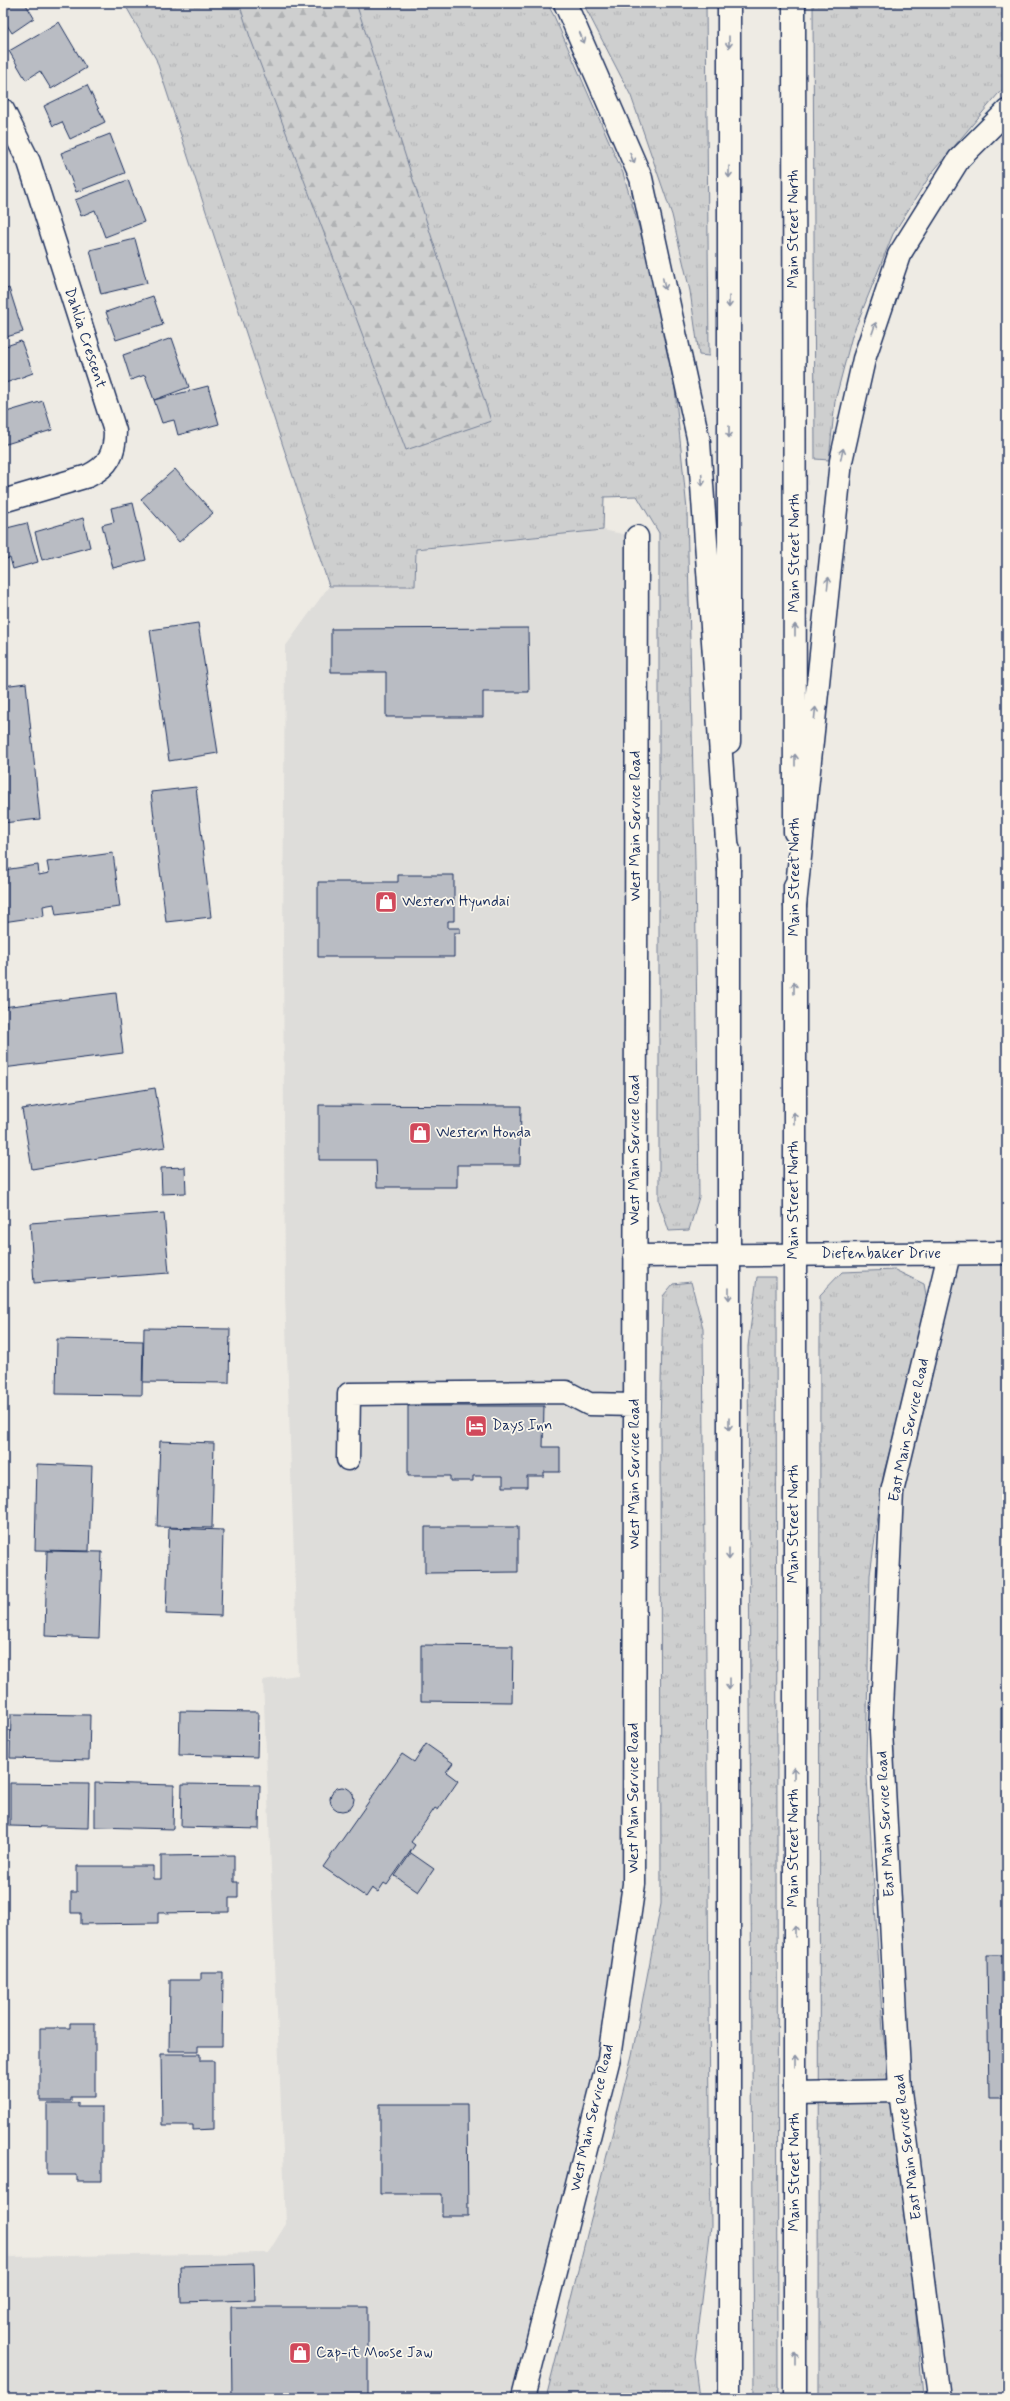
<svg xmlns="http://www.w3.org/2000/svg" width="1010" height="2401" font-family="Mynerve,sans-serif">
<defs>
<pattern id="grass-tufts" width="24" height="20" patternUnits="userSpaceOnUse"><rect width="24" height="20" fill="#cecfcf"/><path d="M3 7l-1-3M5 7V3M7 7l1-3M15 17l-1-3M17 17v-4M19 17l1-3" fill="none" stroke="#b0b2b4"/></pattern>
<pattern id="forest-firs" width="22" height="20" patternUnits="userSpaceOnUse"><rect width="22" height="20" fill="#cecfcf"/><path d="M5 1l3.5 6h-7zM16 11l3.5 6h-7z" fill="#b0b2b4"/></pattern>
</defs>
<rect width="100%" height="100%" fill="#eeebe4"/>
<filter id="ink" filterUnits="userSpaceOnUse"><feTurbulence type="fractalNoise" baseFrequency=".025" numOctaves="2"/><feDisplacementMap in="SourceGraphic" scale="8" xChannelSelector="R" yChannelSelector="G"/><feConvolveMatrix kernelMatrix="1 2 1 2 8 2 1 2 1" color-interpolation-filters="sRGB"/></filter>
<g filter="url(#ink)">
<path fill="#deddda" d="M603,530L637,537L634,1884L609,2058L523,2398H3V2257L268,2253L286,2224L263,1680L298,1675L285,1295L283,943L285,647L329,586H415L416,549Z
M1007,1253V2398H936L881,1731L892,1492L949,1254Z"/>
<path fill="url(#grass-tufts)" stroke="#747f96" d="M124,3H547L554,16L623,173L650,265L675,389L687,510L695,863L699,1197L689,1230L669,1231L659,1201V533L637,496L604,497L603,530L416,549L415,586H329L156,59Z
M583,3H706L709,356L699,355L690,291L672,215L631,96Z
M813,3H1007V86L998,94L931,174L893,234L852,336L835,401L829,460L815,459Z
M895,1270L924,1284L929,1310L884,1472L870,1575L866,1761L883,2032L907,2211L923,2398H819L820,1295L842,1272Z
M757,1277H776L778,2398H754L748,1346Z
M691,1282L703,1328L711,2226L695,2359L700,2398H546L632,2055L661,1904L660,1428L663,1296L673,1284Z"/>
<path fill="url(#forest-firs)" stroke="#747f96" d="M239,3H356L491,421L406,450L250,37Z"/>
<path fill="#b9bcc3" stroke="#1b2f5e" d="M3,3H25L34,18L12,33L3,19Z
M59,22L86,68L51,89L40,71L26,80L9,51Z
M87,85L105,122L70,139L62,122L53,126L44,106Z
M110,134L125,173L76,192L61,153Z
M128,180L144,222L105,237L95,210L81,216L75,200Z
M135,239L147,283L101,294L90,250Z
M9,288L23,332L3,338V290Z
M153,296L163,325L116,340L106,312Z
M172,338L189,387L154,400L145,375L131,380L123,355Z
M21,341L33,373L3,384V347Z
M208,386L219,424L178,435L174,420L162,423L154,400Z
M43,401L52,430L3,445V413Z
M175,469L213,513L179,542L141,499Z
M133,503L146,560L113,568L102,525L114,522L111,508Z
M83,518L90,547L42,560L35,532Z
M27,523L38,562L13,569L10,558L3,560V529Z
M198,623L218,753L169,761L150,630Z
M528,628L529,692H483V717H386V672H331V629Z
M26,683L40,819L3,823V686Z
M196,787L211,917L166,922L151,792Z
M113,853L120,907L56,915L54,904L43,906L44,916L3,922V870L38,865L39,875L49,873L47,862Z
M398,875H454V921H448V928H460V933H454V957H318V882H398Z
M116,993L123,1053L3,1068V1007Z
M155,1088L165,1147L32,1169L22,1109Z
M319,1105L521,1106L520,1165H457V1187H377L376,1160H319Z
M185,1167L186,1193L162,1194L161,1168Z
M164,1213L169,1273L34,1283L30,1223Z
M144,1328L230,1329L229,1383L143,1382Z
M57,1339L143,1341L142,1395L56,1394Z
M408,1406H544L543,1447H560V1472H544V1476H527V1487H503V1476H473V1481H450V1476H408Z
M160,1441L214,1443L212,1528L157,1527Z
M37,1464L92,1466L89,1551L35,1550Z
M425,1527H518V1572L425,1573Z
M169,1528L223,1530L221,1616L166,1614Z
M47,1551L102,1552L99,1638L45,1636Z
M421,1645L513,1646L512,1702L421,1701Z
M1001,1708H1007V1730L1001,1729Z
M180,1711L258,1712L257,1757L179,1755Z
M11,1714L90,1715L89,1760L10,1758Z
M426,1744L453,1763L446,1772L458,1781L438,1810L435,1808L411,1842L415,1845L387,1885L384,1883L378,1892L372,1888L366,1897L323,1867L402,1754L414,1762Z
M10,1783L89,1784L88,1828L10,1826Z
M95,1783L174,1785L173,1829L95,1827Z
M182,1784L260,1785L259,1829L181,1827Z
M330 1799a12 12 0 1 1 24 0a12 12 0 1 1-24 0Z
M411,1853L434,1869L418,1892L395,1876Z
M234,1855V1882H238V1898H229V1912L158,1913V1923L81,1924V1913H71V1892H77V1866H153V1879H161V1856Z
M987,1955H1007V2098H989Z
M201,1973H223L222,2046H198V2051H169L170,1980H201Z
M70,2023H95V2097H71V2101H40V2028H70Z
M161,2054H200V2061H214V2129L193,2130V2125H162Z
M47,2103H78V2107H102V2181H77V2175H47Z
M380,2104H467L468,2216H442V2194H380Z
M254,2264L255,2300L181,2302L180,2266Z
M231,2307H368V2398H232Z"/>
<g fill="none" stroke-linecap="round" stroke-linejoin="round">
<g stroke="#1b2f5e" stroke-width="25">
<path id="minor" d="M3,110L29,162L115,431C115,453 109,466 88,476L3,501
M635,1256L1007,1253
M348,1459L349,1394L566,1392L589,1404L635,1405
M795,2093L900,2091
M523,2398L609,2058L634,1884L637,537
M939,2398L900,2091L881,1731L892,1492L949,1254"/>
</g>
<g stroke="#1b2f5e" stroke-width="25">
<path id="major" d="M794,3L795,832
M729,742V3
M795,886V2398
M729,2398V850"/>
</g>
<g stroke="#1b2f5e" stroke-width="25">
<path id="highway" d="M565,3L641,178L699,442L729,869
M795,905L841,461L864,359L899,255L959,159L1007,111"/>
</g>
<use href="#minor" stroke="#fbf7ec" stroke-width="22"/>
<use href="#major" stroke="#fbf7ec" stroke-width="22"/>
<use href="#highway" stroke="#fbf7ec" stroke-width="22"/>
</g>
<defs><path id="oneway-shaft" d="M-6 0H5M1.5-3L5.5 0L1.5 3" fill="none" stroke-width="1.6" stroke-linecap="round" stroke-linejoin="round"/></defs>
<g stroke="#8b93a5">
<use href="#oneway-shaft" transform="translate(582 38) rotate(67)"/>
<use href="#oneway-shaft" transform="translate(729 42) rotate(90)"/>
<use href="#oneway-shaft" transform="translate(632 158) rotate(67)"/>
<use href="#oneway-shaft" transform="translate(729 172) rotate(90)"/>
<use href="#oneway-shaft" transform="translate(664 284) rotate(78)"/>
<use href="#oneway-shaft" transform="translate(729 302) rotate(90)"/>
<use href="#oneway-shaft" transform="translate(874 328) rotate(-71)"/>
<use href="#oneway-shaft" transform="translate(729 432) rotate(90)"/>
<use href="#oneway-shaft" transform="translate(842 454) rotate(-77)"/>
<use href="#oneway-shaft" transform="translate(702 480) rotate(86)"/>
<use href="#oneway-shaft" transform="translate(828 583) rotate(-84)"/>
<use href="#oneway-shaft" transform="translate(795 630) rotate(-90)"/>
<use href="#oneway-shaft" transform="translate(815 713) rotate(-84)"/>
<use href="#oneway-shaft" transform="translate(795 760) rotate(-90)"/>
<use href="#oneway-shaft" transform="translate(794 988) rotate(-90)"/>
<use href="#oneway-shaft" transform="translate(794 1118) rotate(-90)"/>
<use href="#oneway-shaft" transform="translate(729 1294) rotate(90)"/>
<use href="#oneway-shaft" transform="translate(729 1424) rotate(90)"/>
<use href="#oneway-shaft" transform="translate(729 1554) rotate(90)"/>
<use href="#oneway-shaft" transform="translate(729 1684) rotate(90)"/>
<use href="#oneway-shaft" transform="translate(794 1773) rotate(-90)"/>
<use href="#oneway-shaft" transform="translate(795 1931) rotate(-90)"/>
<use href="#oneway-shaft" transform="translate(795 2061) rotate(-90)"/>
<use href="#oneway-shaft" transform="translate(795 2359) rotate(-90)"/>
</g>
</g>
<defs>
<g id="shop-square" transform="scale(1.15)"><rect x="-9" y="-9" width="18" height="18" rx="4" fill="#d1495b" stroke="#fbf7ec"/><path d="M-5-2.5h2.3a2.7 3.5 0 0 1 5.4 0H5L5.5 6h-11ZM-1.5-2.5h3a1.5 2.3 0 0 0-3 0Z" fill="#fff"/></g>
<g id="hotel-square" transform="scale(1.15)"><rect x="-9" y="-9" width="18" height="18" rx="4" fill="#d1495b" stroke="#fbf7ec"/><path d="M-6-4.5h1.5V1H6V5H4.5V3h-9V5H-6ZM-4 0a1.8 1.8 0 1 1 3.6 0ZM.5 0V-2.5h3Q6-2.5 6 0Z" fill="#fff"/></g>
</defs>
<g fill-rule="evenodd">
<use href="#shop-square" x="386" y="902"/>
<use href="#shop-square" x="420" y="1133"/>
<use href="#hotel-square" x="476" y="1426"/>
<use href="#shop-square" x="300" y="2353"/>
</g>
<g text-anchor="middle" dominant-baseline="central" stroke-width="3.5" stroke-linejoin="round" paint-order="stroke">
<g font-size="15" fill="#1b2f5e" stroke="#fbf7ec">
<text transform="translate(794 229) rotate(-90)">Main Street North</text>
<text transform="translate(85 338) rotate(72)">Dahlia Crescent</text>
<text transform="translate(795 553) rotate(-90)">Main Street North</text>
<text transform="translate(636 826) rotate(-90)">West Main Service Road</text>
<text transform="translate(795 877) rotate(-90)">Main Street North</text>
<text transform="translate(635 1150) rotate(-90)">West Main Service Road</text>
<text transform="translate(794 1200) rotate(-90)">Main Street North</text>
<text x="881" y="1254">Diefenbaker Drive</text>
<text transform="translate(909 1430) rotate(-78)">East Main Service Road</text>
<text transform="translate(635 1474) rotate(-90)">West Main Service Road</text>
<text transform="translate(794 1524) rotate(-90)">Main Street North</text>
<text transform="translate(634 1798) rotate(-90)">West Main Service Road</text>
<text transform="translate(886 1824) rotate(-93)">East Main Service Road</text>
<text transform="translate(794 1848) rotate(-90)">Main Street North</text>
<text transform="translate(592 2118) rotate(-77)">West Main Service Road</text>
<text transform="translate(908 2147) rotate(-97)">East Main Service Road</text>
<text transform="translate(795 2172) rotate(-90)">Main Street North</text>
</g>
<g font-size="15" fill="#1b2f5e" stroke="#fbf7ec" text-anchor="start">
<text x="402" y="902">Western Hyundai</text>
<text x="436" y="1133">Western Honda</text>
<text x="492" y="1426">Days Inn</text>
<text x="316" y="2353">Cap-it Moose Jaw</text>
</g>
</g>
<rect width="1010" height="2401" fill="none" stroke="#fbf7ec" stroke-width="16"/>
<rect x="8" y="8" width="994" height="2385" fill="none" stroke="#1b2f5e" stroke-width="1.5" filter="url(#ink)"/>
</svg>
